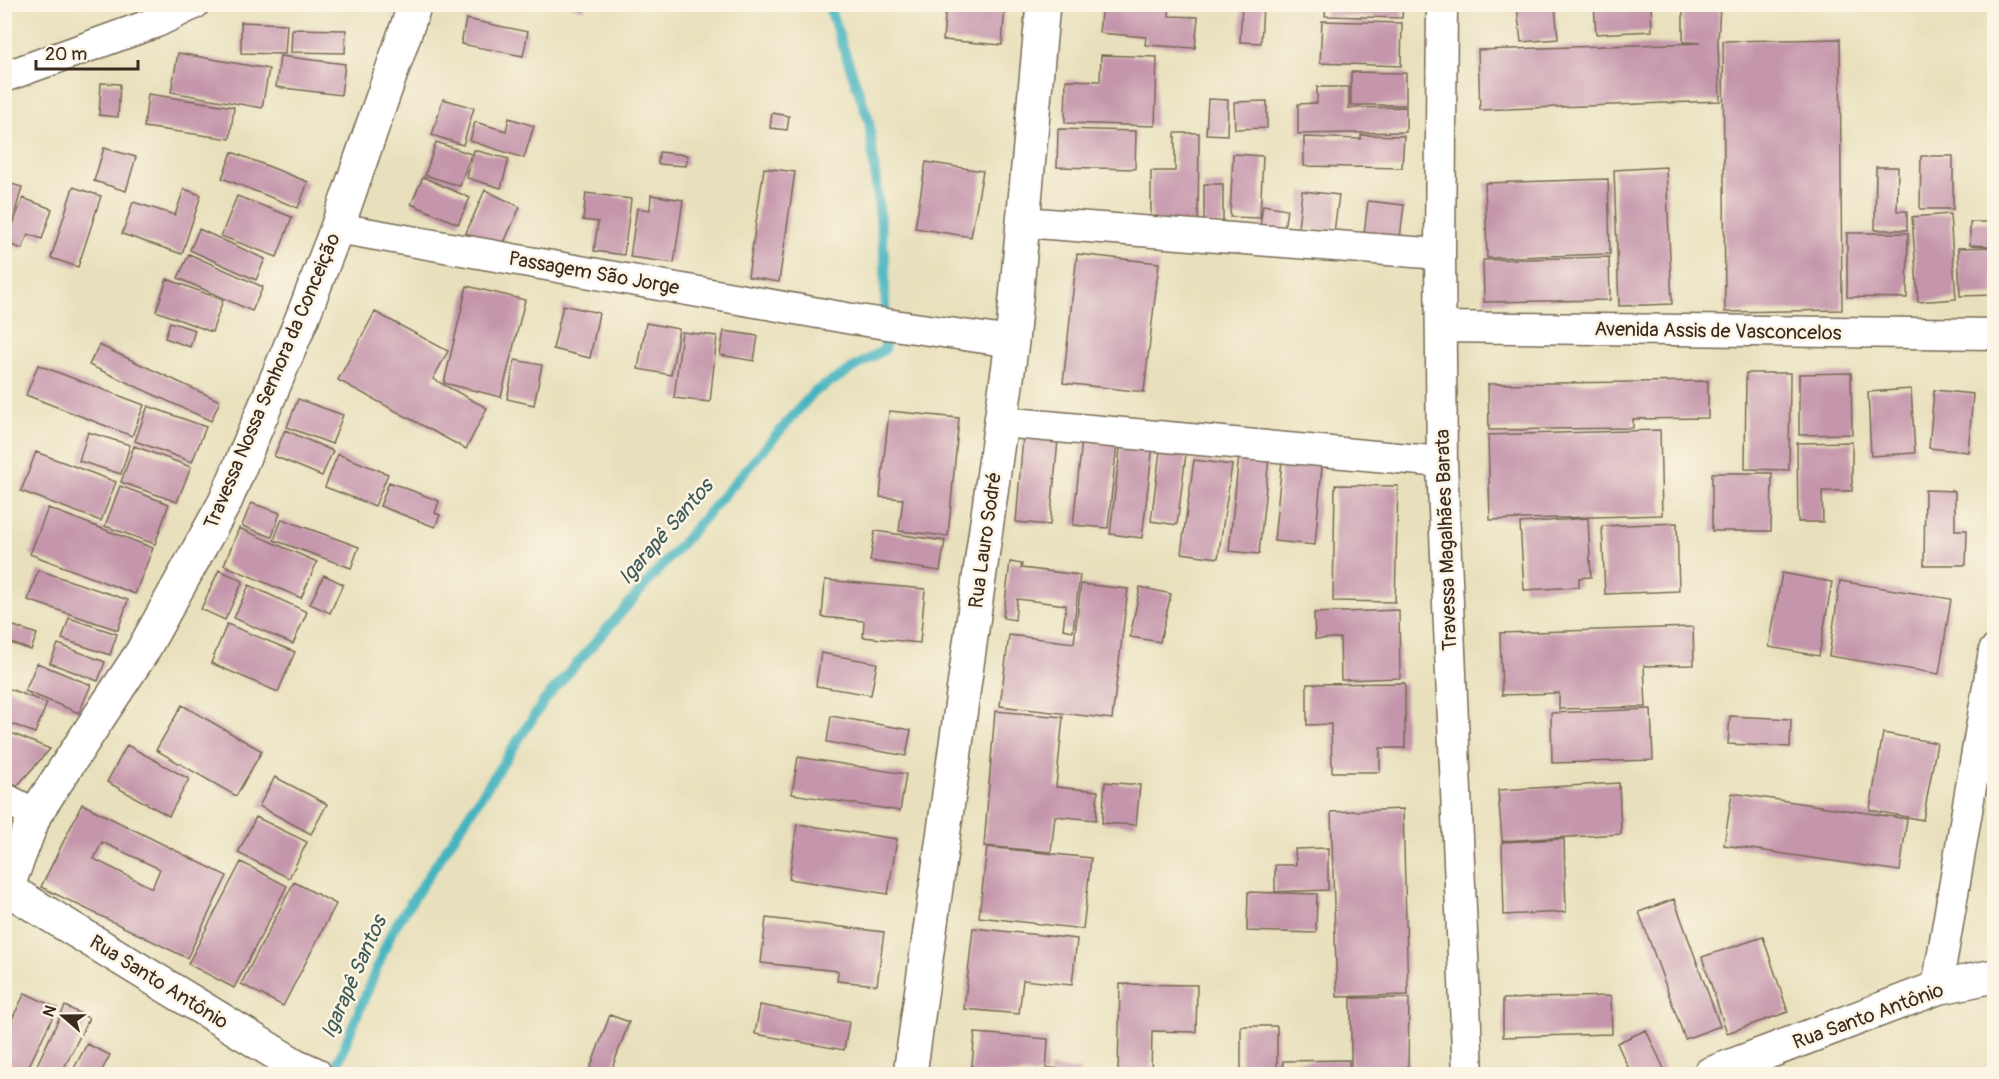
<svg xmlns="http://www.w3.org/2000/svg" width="1999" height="1079" font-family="Pangolin,sans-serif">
<rect width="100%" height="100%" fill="#fcf5e5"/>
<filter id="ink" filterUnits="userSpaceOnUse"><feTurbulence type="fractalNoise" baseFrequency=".0167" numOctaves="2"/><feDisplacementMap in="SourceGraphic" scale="12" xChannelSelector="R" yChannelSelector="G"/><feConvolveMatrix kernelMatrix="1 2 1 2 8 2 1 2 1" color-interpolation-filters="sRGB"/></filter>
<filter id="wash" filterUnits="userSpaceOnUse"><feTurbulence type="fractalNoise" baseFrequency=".008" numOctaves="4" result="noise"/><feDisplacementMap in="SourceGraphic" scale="24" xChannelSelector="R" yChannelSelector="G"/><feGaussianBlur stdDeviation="1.35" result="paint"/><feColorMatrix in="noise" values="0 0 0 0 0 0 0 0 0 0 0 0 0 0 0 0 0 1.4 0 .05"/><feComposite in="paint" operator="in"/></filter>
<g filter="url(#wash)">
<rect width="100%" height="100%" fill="#e8e0bc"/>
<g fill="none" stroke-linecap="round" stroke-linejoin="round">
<path stroke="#45b4bf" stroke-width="10" d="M333,1074L392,931L544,701L814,392L885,349V262L869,121L828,4"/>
</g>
<g id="blocks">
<path fill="#c495ab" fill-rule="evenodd" d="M946,4H1005L1002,45L943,40Z
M1102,4H1170L1169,16L1198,17L1195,48L1145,45L1146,37L1099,33Z
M1242,4H1263L1261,43L1240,42Z
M1326,4H1403L1402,18L1325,16Z
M1594,4H1651L1652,31L1596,34Z
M1683,4L1720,5L1718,42L1720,101L1480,110L1478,50L1701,43L1683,42Z
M569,5H585L584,10Z
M1555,5L1558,39L1521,42L1517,7Z
M466,19L528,32L523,56L461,44Z
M1322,21L1402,23L1401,66L1320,63Z
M241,22L287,24L285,54L241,53Z
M292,29L346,30L345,53L291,52Z
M1840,39L1842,310L1725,312L1723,41Z
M178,53L269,69L262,108L171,92Z
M1101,55L1157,57L1155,126L1065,123L1066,80L1100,81Z
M280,56L345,64L341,95L276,87Z
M1351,72L1406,73V105H1351Z
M101,83L120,84L118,117L99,115Z
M1317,87H1349V108L1406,107V132L1298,134V104L1317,103Z
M148,94L234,107L230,139L144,127Z
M443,99L474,108L463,145L432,135Z
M1208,99L1228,100L1227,135L1206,134Z
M1267,101V128L1235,129L1234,102Z
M772,113L789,116L787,130L770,128Z
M509,118L534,126L524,158L470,141L475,122L506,131Z
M1058,129L1136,131L1135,169L1057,167Z
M1175,133H1199L1198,223H1151V171H1175Z
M1361,135L1404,136L1402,168L1304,166V137L1361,139Z
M436,142L471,154L460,186L425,175Z
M104,148L136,157L126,191L94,181Z
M474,150L509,159L501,188L467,178Z
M232,152L308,182L298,208L222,178Z
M659,152L688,155L686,166L658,164Z
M1233,154L1263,156L1260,218L1230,217Z
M1921,156H1953V209H1920Z
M926,162L983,171L971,237L915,228Z
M1666,167L1672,304L1619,306L1614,170Z
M1876,167H1898L1897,211H1907V230H1875Z
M764,168L795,172L779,282L748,277Z
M423,177L470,198L458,224L411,204Z
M1608,179L1610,254L1487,258L1485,183Z
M4,182L22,187L12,223L4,221Z
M1204,184H1223V224H1204Z
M73,187L101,196L78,267L51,258Z
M184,189L201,195L182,254L122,234L133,202L175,215Z
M485,190L520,207L501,249L466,233Z
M1302,191L1339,195L1334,232L1298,228Z
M586,193L631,199L624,255L594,251L598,222L583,220Z
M651,195L683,200L674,263L630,257L637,208L650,210Z
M237,196L292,217L277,257L221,236Z
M23,198L52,209L42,239L28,234L22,249L6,243Z
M1368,201L1404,205L1400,238L1364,234Z
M1263,205L1287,209L1284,230L1260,227Z
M1950,214L1956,299L1918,302L1912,217Z
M1970,222H1994V246L1970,245Z
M199,229L265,259L256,280L190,250Z
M1847,233H1908L1907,298L1847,297Z
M1994,247V295L1960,296L1958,248Z
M189,254L263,287L252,311L178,278Z
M1077,254L1159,263L1144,392L1063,383Z
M1609,257L1610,300L1484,302L1483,260Z
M167,279L223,300L212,332L156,311Z
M467,286L525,300L501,397L444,383Z
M563,305L599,313L590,358L553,349Z
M375,312L448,351L433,379L487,408L466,449L338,380Z
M170,322L195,330L190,347L165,338Z
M646,323L679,329L671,375L638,369Z
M724,331L758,336L754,361L720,355Z
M682,332L717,336L710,402L674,398Z
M99,345L220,401L211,421L89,365Z
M515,360L542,365L534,405L507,399Z
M38,365L144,405L132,436L26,395Z
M1746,373H1790L1789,470L1745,469Z
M1851,373L1852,434L1799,435V374Z
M1708,381V418L1633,419V428L1489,430L1488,384Z
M1911,389L1915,453L1871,456L1868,392Z
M1934,390L1973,394L1968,452L1929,448Z
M298,399L343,415L332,444L287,427Z
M148,406L206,427L192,462L135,441Z
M889,411L959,418L948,536L899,531L903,499L880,497Z
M285,430L333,451L322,476L274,456Z
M1660,430L1662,515L1490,520L1488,435Z
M88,432L130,445L121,474L79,461Z
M1023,437L1058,440L1050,525L1016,522Z
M1082,440L1117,443L1108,528L1073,525Z
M1121,441L1153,445L1142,538L1110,534Z
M1852,442V491H1822L1823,522H1798L1797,443Z
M134,446L191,467L177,502L121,482Z
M1160,451L1186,454L1177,525L1151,521Z
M36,452L116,482L101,521L21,491Z
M338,454L388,474L375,506L325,487Z
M1239,455L1269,458L1259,554L1229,551Z
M1194,460L1232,465L1218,558L1181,553Z
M1282,461L1322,466L1315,545L1274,541Z
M1712,473H1772L1771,531H1712Z
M389,482L439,501L435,513L440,515L435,527L380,506Z
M1335,485L1398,486L1395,602L1333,601Z
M120,486L169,504L155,544L105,526Z
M1925,490L1955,491V530H1967L1966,565H1924Z
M251,503L280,513L272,537L242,526Z
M48,508L153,548L135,594L30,554Z
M1588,518L1591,577L1579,578V587L1524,590L1520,523Z
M282,519L359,547L351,568L274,540Z
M1677,523L1679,591L1605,594L1602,526Z
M239,528L317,562L301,598L224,565Z
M875,531L945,541L940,571L870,561Z
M1010,562L1022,564L1021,568L1080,575L1073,631L1063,629L1066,605L1017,599L1015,620L1003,618Z
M38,570L128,600L118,630L28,600Z
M219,570L243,581L225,620L201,609Z
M1782,573L1832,582L1819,656L1769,647Z
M324,575L343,584L330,613L310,604Z
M825,580L925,589L920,643L863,637L864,621L822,617Z
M1840,581L1951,599L1939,674L1829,656Z
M1081,584L1128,589L1112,719L1000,706L1009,635L1074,643Z
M249,585L307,612L293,644L234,618Z
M1140,587L1171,594L1160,642L1130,637Z
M1399,610L1400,678L1341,680L1340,638L1315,639L1314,613Z
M69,618L117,634L110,655L62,639Z
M227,624L295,652L278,692L211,663Z
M14,626L37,634L31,650L8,642Z
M1693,627L1694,665L1644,666L1646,707L1559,709V693L1502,695L1500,633Z
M58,644L105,662L98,681L50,663Z
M821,653L877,663L871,695L816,686Z
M37,663L91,685L79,713L25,691Z
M1405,683V748H1380V772H1332L1331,724L1307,725V684Z
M4,687L47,703L35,733L4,721Z
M182,705L262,751L236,796L156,750Z
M1651,709L1653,760L1552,763L1551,713Z
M995,711L1063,717L1056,787L1098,791L1096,820L1055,816L1051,852L984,846Z
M831,716L911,730L906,756L827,742Z
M1730,716L1791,719L1790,747L1728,744Z
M4,730L50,749L17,786L4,781Z
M1883,733L1937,743L1923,820L1870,810Z
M127,745L189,779L169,816L107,782Z
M798,757L906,774L900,811L792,794Z
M275,777L327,804L311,834L259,806Z
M1105,782L1140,785L1136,825L1102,823Z
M1619,783L1621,834L1502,841L1498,790Z
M1732,793L1907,819L1900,871L1724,845Z
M82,804L227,876L187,958L41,887ZM102,842L160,869L152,888L94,859Z
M1403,809L1408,995L1337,997L1331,812Z
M256,817L307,842L289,878L238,853Z
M797,824L897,839L888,894L789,879Z
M1564,839L1566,912L1504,915L1502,842Z
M987,847L1091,858L1083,929L979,917Z
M1328,848V890L1275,892V865H1296L1295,849Z
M241,862L287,886L234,988L188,964Z
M1993,865H1994V912L1989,911Z
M294,882L336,904L283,1006L241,984Z
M1248,892L1317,894L1316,933L1247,931Z
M1674,899L1720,1026L1685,1039L1639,912Z
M766,918L884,932L877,985L837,981L838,971L761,963Z
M973,928L1077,939L1072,985L1023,980L1019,1014L964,1009Z
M1763,937L1788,1012L1727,1033L1702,957Z
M1120,984L1197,985L1196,1032L1152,1031L1151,1074H1118Z
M25,993L57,1008L25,1074H4V1035Z
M1611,996L1612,1034L1503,1037V999Z
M1351,998H1409L1408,1074H1351Z
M760,1005L849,1022L844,1050L755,1034Z
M65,1006L89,1018L61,1074H42L34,1071Z
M610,1015L629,1022L610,1074H588Z
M1241,1026H1277V1074H1186V1072H1241Z
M1646,1030L1666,1073L1662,1074H1631L1617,1043Z
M975,1033L1048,1039L1046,1074H971Z
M87,1044L110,1055L100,1074H71Z
M1349,1060V1074H1283V1061Z
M1049,1068L1080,1070V1074H1049Z"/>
</g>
</g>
<g filter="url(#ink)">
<use href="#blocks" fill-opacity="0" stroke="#786a55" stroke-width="1.5"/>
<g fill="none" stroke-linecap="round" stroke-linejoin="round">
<g stroke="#786a55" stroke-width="33">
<path id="minor" d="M1442,4L1440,254L1442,462L1468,1074
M4,77L157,22L194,4
M1023,222L1440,254
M337,228L852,319L1012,342
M1442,327L1994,334
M1002,422L1442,462
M4,798L35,814
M1937,988L1994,651"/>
</g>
<g stroke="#786a55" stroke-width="36">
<path id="tertiary" d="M4,887L295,1065L315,1074
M4,896L35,814L142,652L225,502L303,316L337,228L415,4
M910,1074L1012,342L1043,4
M1710,1074L1937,988L1994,976"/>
</g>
<use href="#minor" stroke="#fff" stroke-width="30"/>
<use href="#tertiary" stroke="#fff" stroke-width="33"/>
</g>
</g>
<g text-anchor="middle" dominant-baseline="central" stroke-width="5" stroke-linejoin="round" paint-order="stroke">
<g font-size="20" fill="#3b2a1e" stroke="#fcf5e5">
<text transform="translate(594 273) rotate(10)">Passagem São Jorge</text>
<text transform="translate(1718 331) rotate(1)">Avenida Assis de Vasconcelos</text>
<text transform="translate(272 381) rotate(-67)">Travessa Nossa Senhora da Conceição</text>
<text transform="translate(985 540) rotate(-82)">Rua Lauro Sodré</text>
<text transform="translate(1446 540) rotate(-92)">Travessa Magalhães Barata</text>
<text transform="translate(159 982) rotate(32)">Rua Santo Antônio</text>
<text transform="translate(1868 1016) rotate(-20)">Rua Santo Antônio</text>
</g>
<g font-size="21" font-style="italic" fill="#3e5a56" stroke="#fcf5e5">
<text transform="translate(666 532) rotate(-49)">Igarapê Santos</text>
<text transform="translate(354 977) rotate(-66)">Igarapê Santos</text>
</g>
</g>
<rect width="1999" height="1079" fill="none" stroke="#fcf5e5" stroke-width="24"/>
<g transform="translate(63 1016) rotate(290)" stroke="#fcf5e5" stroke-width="4.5" paint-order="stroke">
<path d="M0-4.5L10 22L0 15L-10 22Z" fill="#3b2a1e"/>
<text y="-9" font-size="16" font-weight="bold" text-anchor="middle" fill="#3b2a1e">N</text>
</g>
<path d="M36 60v9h102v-9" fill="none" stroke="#3b2a1e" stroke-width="3"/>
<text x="45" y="60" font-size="18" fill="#3b2a1e" stroke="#fcf5e5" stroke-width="4.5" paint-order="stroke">20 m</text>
</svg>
